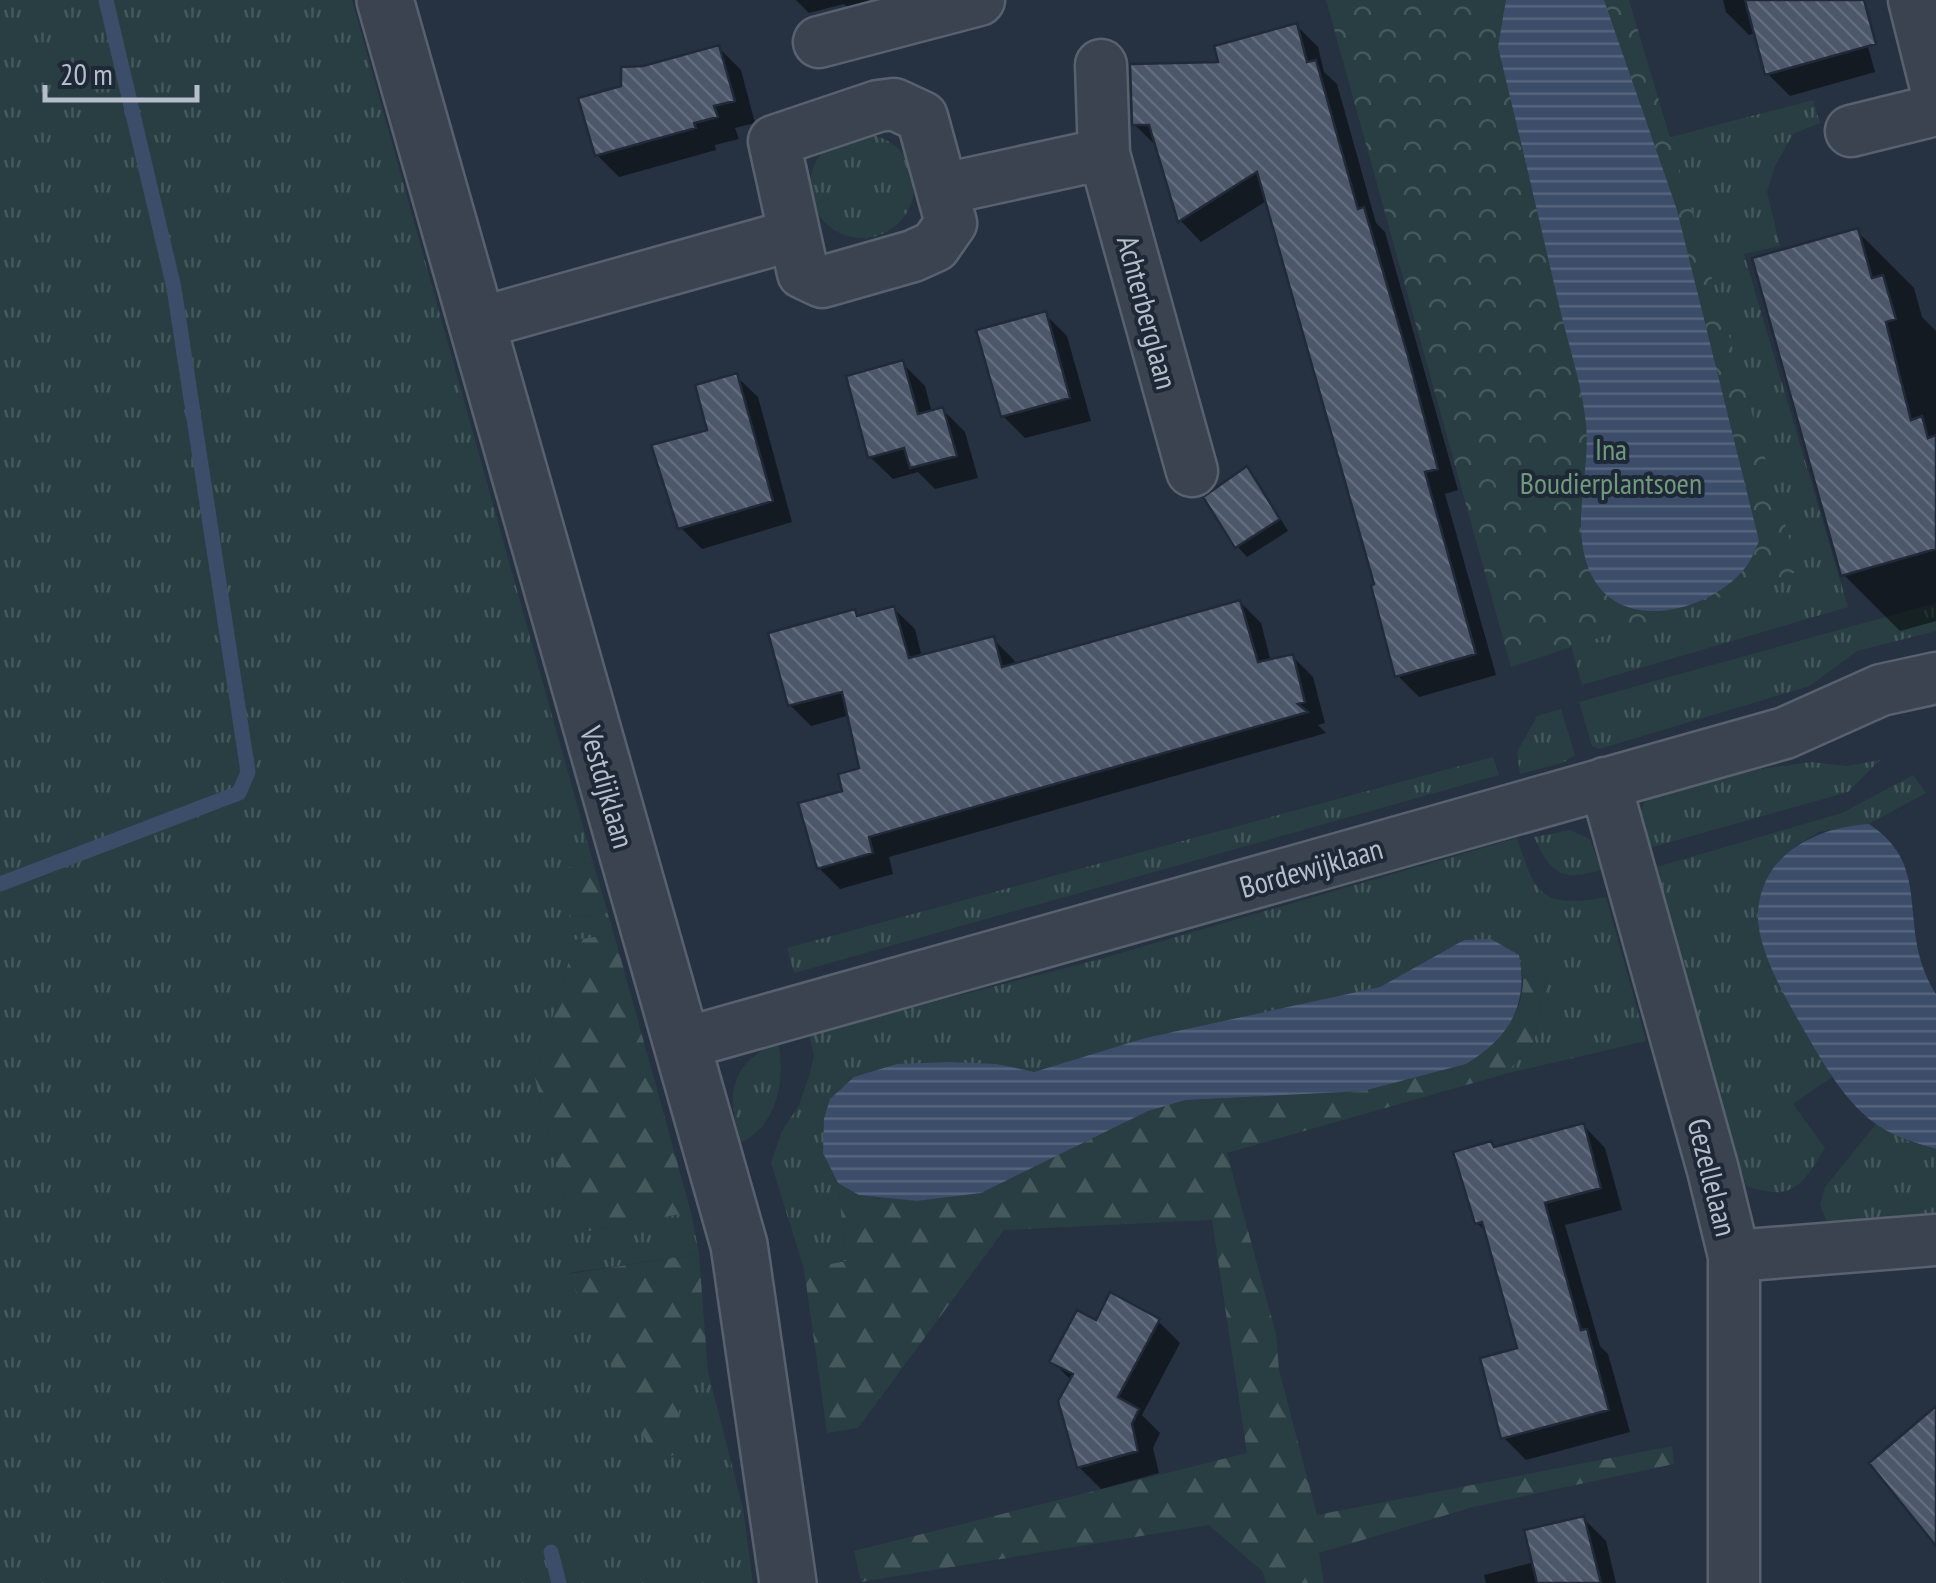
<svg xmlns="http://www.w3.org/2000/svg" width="1936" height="1583" font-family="'PT Sans Narrow',sans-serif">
<defs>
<pattern id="grass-tufts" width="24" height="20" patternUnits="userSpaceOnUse" patternTransform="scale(2.5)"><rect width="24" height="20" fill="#283e42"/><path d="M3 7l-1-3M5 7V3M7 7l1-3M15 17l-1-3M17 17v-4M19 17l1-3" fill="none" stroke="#45585c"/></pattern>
<pattern id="forest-firs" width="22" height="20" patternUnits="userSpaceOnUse" patternTransform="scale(2.5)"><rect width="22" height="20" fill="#283e42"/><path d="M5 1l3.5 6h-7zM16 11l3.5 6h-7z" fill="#45585c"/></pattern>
<pattern id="park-crowns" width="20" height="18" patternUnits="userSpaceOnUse" patternTransform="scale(2.5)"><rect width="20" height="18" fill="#283e42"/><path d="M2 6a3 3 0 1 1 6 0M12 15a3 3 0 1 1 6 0" fill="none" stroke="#45585c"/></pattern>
<pattern id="water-rules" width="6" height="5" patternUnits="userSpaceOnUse" patternTransform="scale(2.5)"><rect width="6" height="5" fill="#3c4d69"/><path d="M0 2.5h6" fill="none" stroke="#56657d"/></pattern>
<pattern id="building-back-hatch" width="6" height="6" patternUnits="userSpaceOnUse" patternTransform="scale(2.5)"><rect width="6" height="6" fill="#4d576a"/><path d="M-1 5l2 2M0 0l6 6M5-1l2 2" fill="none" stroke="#646d7e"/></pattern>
</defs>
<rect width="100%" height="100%" fill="#263141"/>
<path fill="url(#grass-tufts)" d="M0,0H352L593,862L558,870L571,917L608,913L614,934L575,940L535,1078L564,1199L589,1231L691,1212L699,1254L569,1273L677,1392L708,1372L743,1508L753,1583H0Z
M1813,100L1820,123L1793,134L1775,166L1767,192L1780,246L1744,254L1848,607L1582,685L1553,581L1656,141Z
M810 186a52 52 0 1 1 104 0a52 52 0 1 1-104 0Z
M1936,603V631L1857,651L1810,686L1599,749L1592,746L1579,702Z
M1561,709L1575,755L1562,763L1520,774L1517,752L1537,716Z
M1493,757L1499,775L794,973L787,948Z
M1880,760L1848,792L1642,850C1638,816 1635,803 1666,782L1811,762L1847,766Z
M1913,775L1926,793L1869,824L1819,832L1794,847L1774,972L1793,1011L1832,1077L1793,1104L1825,1148C1802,1186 1792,1202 1746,1186L1653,868L1842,813Z
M1570,830L1590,839L1601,870C1562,882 1551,874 1534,837Z
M1517,838C1536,895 1540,909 1606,897L1646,1041L1505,1074L1534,1042L1547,974L1523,979L1519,955L1464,940L1380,987L1145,1038L1034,1072L997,1064L823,1153L838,1183L846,1261L804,1269L771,1163L782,1131L799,1105L809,1076L814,1056L809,1034L1100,959Z
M778,1042C786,1077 778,1126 741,1142C726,1095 729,1064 778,1042Z
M1876,1124L1908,1141L1936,1149V1215L1828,1224L1820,1205L1825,1187Z"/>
<path fill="url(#forest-firs)" d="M593,862L608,913L570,917L557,870Z
M614,934L691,1212L589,1231L564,1199L535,1078L575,940Z
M1547,973L1534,1042L1505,1074L1227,1153L1276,1334L1279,1370L1317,1515L1672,1446L1674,1464L1473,1507L1319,1553L1324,1583H1266L1263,1572L1209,1525L861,1582L854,1551L1247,1453L1212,1220L1004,1230L858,1428L827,1433L804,1269L846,1261L838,1183L860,1195L917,1201L981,1193L1148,1111L1186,1100L1363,1091L1465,1064C1495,1046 1524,1016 1523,979Z
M699,1254L708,1372L677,1392L683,1454L661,1457L648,1445L568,1274Z"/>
<path fill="url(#park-crowns)" d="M1326,0H1629L1799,571L1511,667Z"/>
<path fill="url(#water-rules)" d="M1506,0H1604L1677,210L1759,541C1755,550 1751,561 1745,568C1710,612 1620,635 1591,574C1569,527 1591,473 1586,424C1582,384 1568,344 1559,305C1539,219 1519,133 1498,47Z
M1869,824C1936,868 1894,927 1936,994V1149C1916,1143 1897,1138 1879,1126C1848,1106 1826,1068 1808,1037C1790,1006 1758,953 1758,917C1758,856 1815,827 1869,824Z
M1491,939L1519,955C1529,1005 1509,1038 1466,1064L1363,1091L1186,1100L1148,1111L981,1193L917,1201L859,1195L838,1183L823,1153L824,1119L830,1099L854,1077L897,1064L949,1062L997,1064L1034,1072L1145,1038L1380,987L1464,940Z"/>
<path fill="#0007" d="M796,0H889L851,10L844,4L809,13Z
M1723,0H1855L1875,72L1790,96L1768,74L1756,33L1749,35L1726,12Z
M1296,25L1318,47L1324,72L1337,84L1376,223L1385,232L1458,490L1445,494L1496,675L1419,697L1397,675L1377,586L1268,200L1201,242L1180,220L1156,146L1134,124L1221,64Z
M719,48L741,70L755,123L735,128L739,139L715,145L716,150L619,177L597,155L624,88L652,68Z
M1857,231L1914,288L1922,317L1936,331V621L1900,631L1843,574Z
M1045,314L1067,336L1091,421L1025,438L1003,416Z
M902,363L925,386L932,413L943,410L965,432L978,478L935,489L918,472L893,479L870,457Z
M736,376L758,397L792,522L702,549L681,528Z
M1247,469L1257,480L1288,531L1247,557L1237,546Z
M1240,602L1261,623L1271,662L1292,656L1313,677L1325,723L1318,725L1326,733L889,857L893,874L840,889L819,868L845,793L862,770L850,715L811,726L790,705L854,612L860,618L894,609L915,629L922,657L993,639L1014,660L1016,666Z
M1583,1125L1605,1148L1622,1210L1565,1225L1600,1346L1608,1354L1630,1432L1526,1460L1504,1438L1520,1350L1488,1233L1477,1223L1496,1149Z
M1158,1321L1180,1343L1142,1415L1160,1433L1153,1448L1159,1473L1101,1489L1079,1467L1072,1381L1052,1361L1097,1323Z
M1583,1518L1606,1541L1616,1583H1486L1484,1575L1535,1562Z"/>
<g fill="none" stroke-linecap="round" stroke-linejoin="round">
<path stroke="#3c4d69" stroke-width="15" d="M0,884L239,793L248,772L174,288L106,0
M551,1552L559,1583"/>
</g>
<path fill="url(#building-back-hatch)" stroke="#212a38" stroke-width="2.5" d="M1745,0H1864L1876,44L1765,75Z
M1297,23L1307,62L1316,60L1358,209L1364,207L1408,356L1438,469L1425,472L1476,654L1395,677L1371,586L1374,584L1257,172L1178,222L1149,125H1132L1130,64L1218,62L1214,46Z
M719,45L735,101L714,106L718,117L694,123L696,128L595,156L578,98L621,86V67L643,66Z
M1858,228L1872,278L1883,275L1896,319L1886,322L1911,420L1922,416L1928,438L1936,435V549L1841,576L1752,258Z
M1046,311L1070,398L1001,417L976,330Z
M903,360L918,414L943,407L957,456L910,468L904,448L868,458L846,376Z
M737,373L773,501L678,529L651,445L707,430L695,385Z
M1247,466L1280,519L1235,548L1203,497Z
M1240,600L1258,662L1293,654L1305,702L1298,704L1308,712L869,837L873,853L817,869L798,803L842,791L838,774L859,768L842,692L788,706L768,633L855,609L857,616L894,606L909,658L994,636L1002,667Z
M1584,1123L1601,1188L1545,1203L1581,1330L1587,1329L1609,1410L1501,1439L1480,1358L1517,1348L1482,1222L1475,1224L1453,1152L1491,1141L1494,1147Z
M1110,1292L1160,1319L1118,1397L1139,1409L1132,1424L1138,1451L1077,1468L1058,1401L1073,1374L1049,1362L1077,1310L1096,1320Z
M1936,1406V1546L1869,1463Z
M1584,1516L1601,1583H1537L1524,1530Z"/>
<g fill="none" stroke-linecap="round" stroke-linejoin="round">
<g stroke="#58616e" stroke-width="55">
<path id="minor" d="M1914,0L1936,88
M819,42L979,0
M1101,65L1104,154L1192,471
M894,104L922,117L951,223L935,246L913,256L822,282L803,273L774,141L878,106Z
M1851,131L1936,110
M944,189L1104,154
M476,324L793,235
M1605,783L1713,1170L1734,1256V1583
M682,1044L1785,733L1881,690L1936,678
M1734,1256L1936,1240"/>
</g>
<g stroke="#58616e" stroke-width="60">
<path id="tertiary" d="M385,0L739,1245L788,1583"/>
</g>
<use href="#minor" stroke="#3b4351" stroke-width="50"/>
<use href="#tertiary" stroke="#3b4351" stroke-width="55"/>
</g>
<g text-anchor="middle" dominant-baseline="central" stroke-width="8" stroke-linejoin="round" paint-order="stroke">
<g font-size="30" fill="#b7becb" stroke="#1f2836">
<text transform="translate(1148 312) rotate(75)">Achterberglaan</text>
<text transform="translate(608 787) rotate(74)">Vestdijklaan</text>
<text transform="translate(1311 867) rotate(-16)">Bordewijklaan</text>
<text transform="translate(1713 1177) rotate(76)">Gezellelaan</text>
</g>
<g font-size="30" fill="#6f9b7b" stroke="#1f2836">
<text x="1611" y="448">Ina<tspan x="1611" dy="34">Boudierplantsoen</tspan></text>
</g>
</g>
<path d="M45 85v15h152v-15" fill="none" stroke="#b7becb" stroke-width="5"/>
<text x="60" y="85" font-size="30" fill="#b7becb" stroke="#1f2836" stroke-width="8" paint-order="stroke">20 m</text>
</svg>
